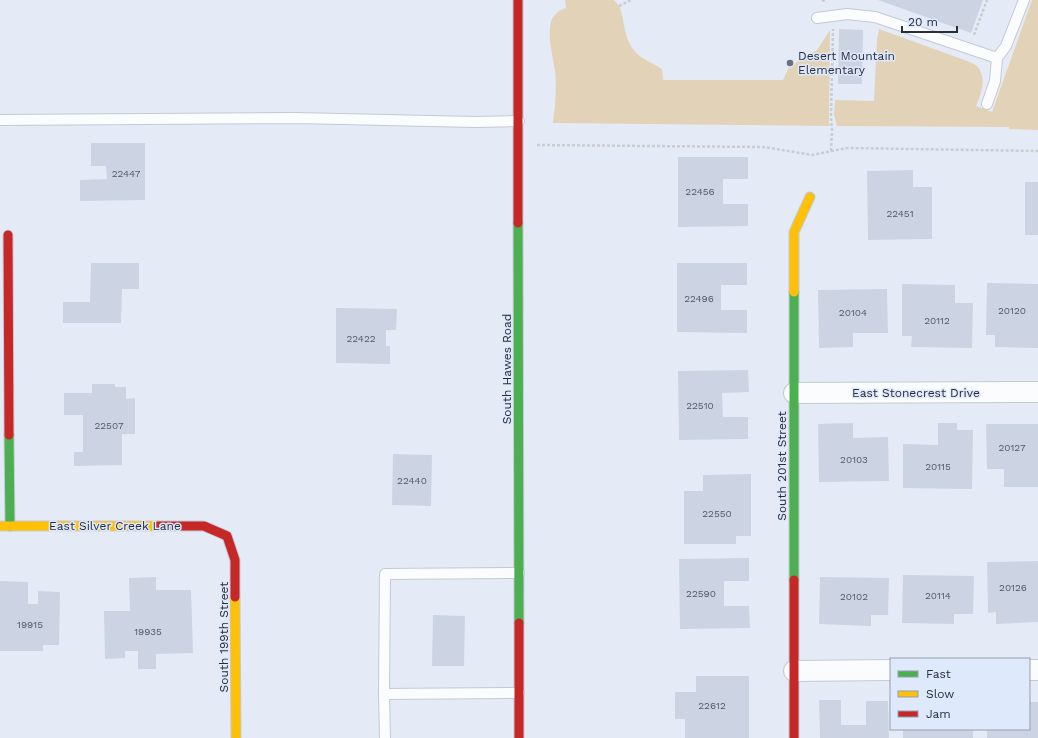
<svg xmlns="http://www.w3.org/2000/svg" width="1038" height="738" font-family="'Work Sans',sans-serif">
<rect width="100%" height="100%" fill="#e5ebf6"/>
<path fill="#e2d2b7" d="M565,0H613C623,6 622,19 625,29C626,36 629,44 633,49C640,59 653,63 662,69L663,80H783L789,67L817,50L830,30L829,122L830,126L553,123C555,106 557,88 555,71C553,55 547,38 551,22C552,16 560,9 566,8Z
M1032,0H1038V130L1009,129V127L837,126L834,115L835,100L874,101L877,40L879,29L970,62C972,63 976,65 978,67C987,79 981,94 976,106L992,112Z"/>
<path fill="#ccd3e2" d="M878,0H983L971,33Z
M839,29L863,30L862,84H838Z
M91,143H145V200L80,201V180L107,179L106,166H91Z
M678,157H748V179H723V204H748V226L678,227Z
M913,170V187H932V239L868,240L867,171Z
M1025,182H1038V235H1025Z
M91,263H139V289H122L121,323H63V302H90Z
M677,263H747V285H721V310H747V333L677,332Z
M987,283L1038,284V348L995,347V335H986Z
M902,284L955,285V303H973L972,348L911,347L912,336H902Z
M887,289L888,333H853V347L819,348L818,290Z
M336,308L397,309L396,330H386V346H390V364L336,363Z
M748,370L749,392L722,393L723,417H748V439L679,440L678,371Z
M92,384H115V387H126V399L135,398V434H122V465L74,466V452H83V415H64V393H92Z
M853,423V438L888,437L889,481L819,482L818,424Z
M938,423H957V430H973L972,489L903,488V444L938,445Z
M986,424H1038V487H1004V469H987Z
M393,454L432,455L431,506L392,505Z
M751,474V536H736V544H684V491H703V475Z
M749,558V581H724V606H749L750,628L680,629L679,559Z
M1038,561V622L996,624V612L988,613L987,562Z
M903,575L974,576L973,614H954V624L902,623Z
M156,577V590H191L193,653L156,654V669H138V651H125V658L105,659L104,611H130L129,578Z
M820,577L889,578L888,615H871V626L819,624Z
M0,581L28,582V604H38V591L60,592L59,645H43V651H0Z
M433,615L465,616L464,666H432Z
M696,676H749V738H685V719H675V692H696Z
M819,700H841V725H866V701H888L889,738H820Z
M1029,702H1038V738H987V729H1029Z
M903,729H973V738H903Z"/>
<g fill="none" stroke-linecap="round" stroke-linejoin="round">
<g stroke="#c4c9d4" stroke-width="12">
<path id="lane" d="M817,18L847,14L875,17L997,58L1006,46L1024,0
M987,104L995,81L997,58
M0,120L296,118L475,122L519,121
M384,694L519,693
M385,738L384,694L385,574L519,573"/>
</g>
<g stroke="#c4c9d4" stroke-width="22">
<path id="street" d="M794,393L1038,392
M1029,670H1038
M794,671L891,670"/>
</g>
<g stroke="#c4c9d4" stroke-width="11">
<path id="fast" d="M518,223L519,623
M794,292V580
M9,435L10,526"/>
</g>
<g stroke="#c4c9d4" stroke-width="11">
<path id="slow" d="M794,292V232L810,197
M0,526H158
M235,597L236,738"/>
</g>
<g stroke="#c4c9d4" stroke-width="11">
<path id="jam" d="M518,0V223
M8,235L9,435
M158,526H204L227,536L235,560V597
M794,580V738
M519,623V738"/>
</g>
<path stroke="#cbccd1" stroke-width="2.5" stroke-dasharray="3 2" stroke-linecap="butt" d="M822,0L827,2
M619,6L631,0
M974,35L987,0
M537,145L764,147L812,155L847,148L1038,151
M831,151L832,130L831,118L833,29"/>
<use href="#lane" stroke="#fbfcfe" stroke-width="10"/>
<use href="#street" stroke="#fbfcfe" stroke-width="20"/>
<use href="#fast" stroke="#4caf50" stroke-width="9"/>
<use href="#slow" stroke="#ffc107" stroke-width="9"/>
<use href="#jam" stroke="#c62828" stroke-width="9"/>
</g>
<circle fill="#6a707c" stroke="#dfe9fc" stroke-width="1.5" cx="790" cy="63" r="4"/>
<g text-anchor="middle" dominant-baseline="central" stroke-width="3" stroke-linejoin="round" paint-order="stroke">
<g font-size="10" fill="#525866">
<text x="126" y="173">22447</text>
<text x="700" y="191">22456</text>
<text x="900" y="213">22451</text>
<text x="699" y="298">22496</text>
<text x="1012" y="310">20120</text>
<text x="853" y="312">20104</text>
<text x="937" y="320">20112</text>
<text x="361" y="338">22422</text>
<text x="700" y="405">22510</text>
<text x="109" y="425">22507</text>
<text x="1012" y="447">20127</text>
<text x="854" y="459">20103</text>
<text x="938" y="466">20115</text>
<text x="412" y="480">22440</text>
<text x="717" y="513">22550</text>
<text x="1013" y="587">20126</text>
<text x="701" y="593">22590</text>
<text x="938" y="595">20114</text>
<text x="854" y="596">20102</text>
<text x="30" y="624">19915</text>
<text x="148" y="631">19935</text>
<text x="712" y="705">22612</text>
</g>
<g font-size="12" fill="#272d3a" stroke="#dfe9fc" text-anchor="start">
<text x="798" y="56">Desert Mountain<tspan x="798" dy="14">Elementary</tspan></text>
</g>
<g font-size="12" fill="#272d3a" stroke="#dfe9fc">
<text transform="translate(507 369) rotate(-90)">South Hawes Road</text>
<text x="916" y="393">East Stonecrest Drive</text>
<text transform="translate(782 466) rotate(-90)">South 201st Street</text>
<text x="115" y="526">East Silver Creek Lane</text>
<text transform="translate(224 637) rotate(-90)">South 199th Street</text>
</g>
</g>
<rect x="890" y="658" width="140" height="72" fill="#dfe9fc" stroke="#959eae"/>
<rect x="898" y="671" width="20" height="6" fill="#4caf50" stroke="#959eae"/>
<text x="926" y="678" font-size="12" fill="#272d3a">Fast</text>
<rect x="898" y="691" width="20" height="6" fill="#ffc107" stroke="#959eae"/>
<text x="926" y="698" font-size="12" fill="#272d3a">Slow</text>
<rect x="898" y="711" width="20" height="6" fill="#c62828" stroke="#959eae"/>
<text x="926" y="718" font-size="12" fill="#272d3a">Jam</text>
<path d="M902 26v6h55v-6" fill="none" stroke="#272d3a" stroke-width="2"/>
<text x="908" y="26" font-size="12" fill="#272d3a" stroke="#dfe9fc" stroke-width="3" paint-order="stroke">20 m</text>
</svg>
